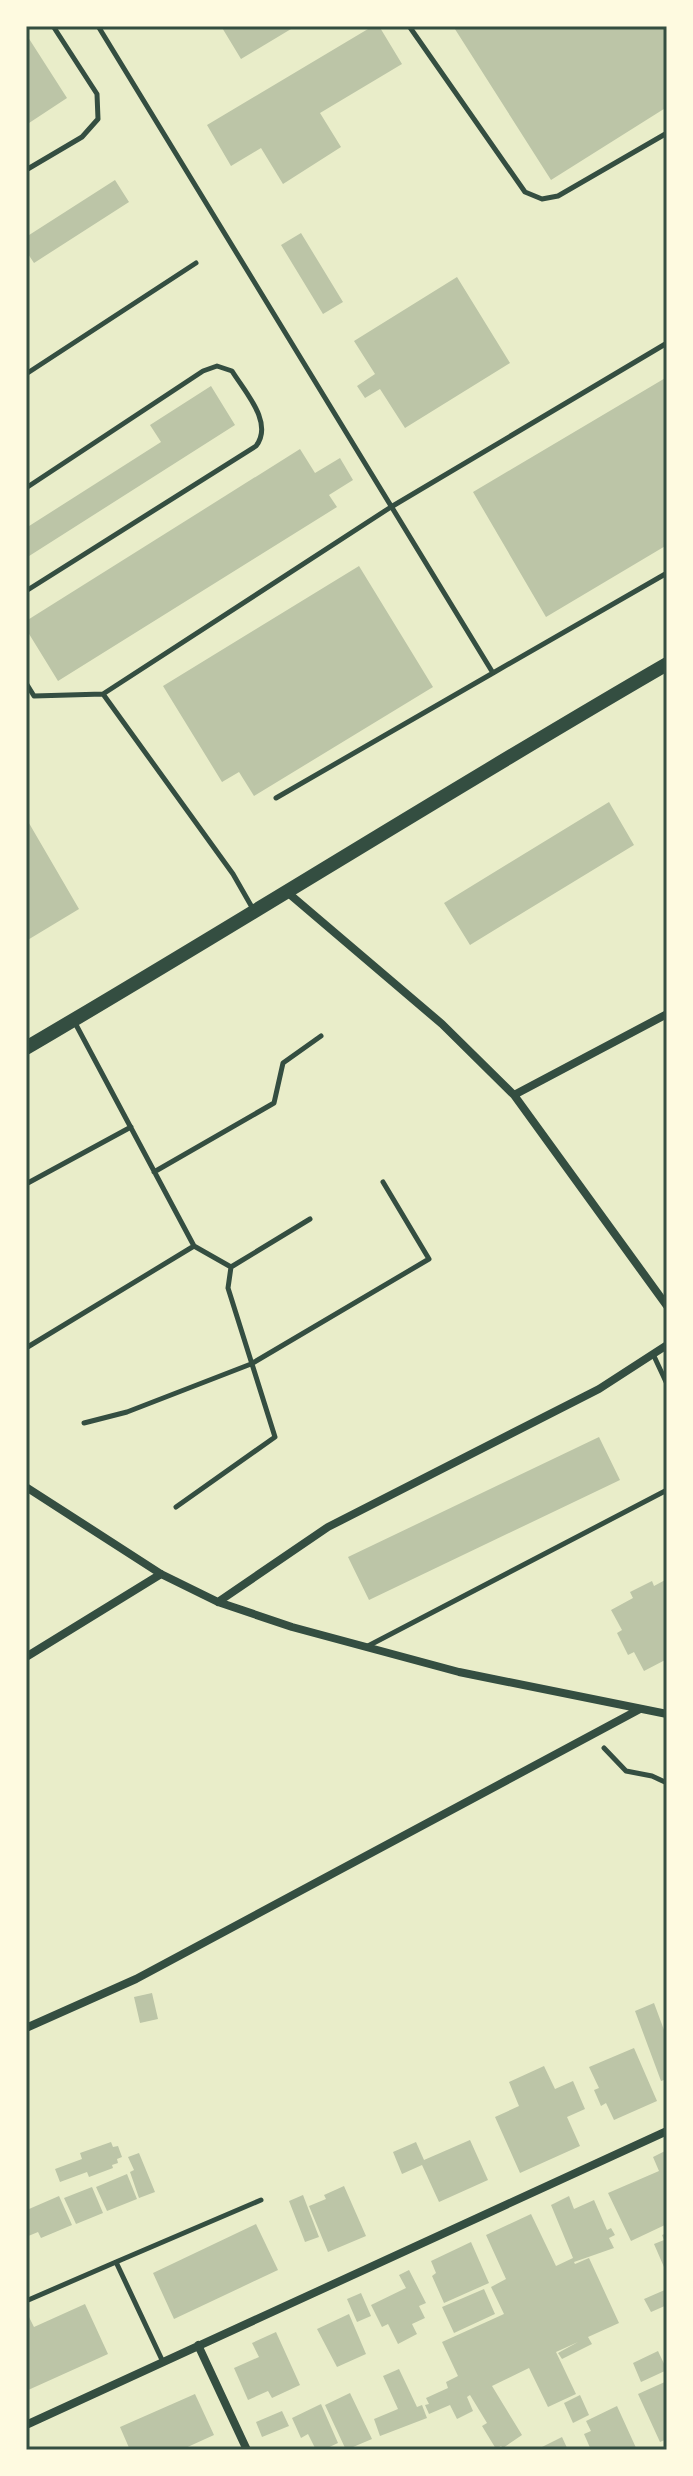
<svg xmlns="http://www.w3.org/2000/svg" width="693" height="2476" font-family="'Fira Sans',sans-serif">
<rect width="100%" height="100%" fill="#e9edc9"/>
<path fill="#bcc5a7" d="M221,26H296L241,59Z
M373,26H379L402,64L320,113L341,147L283,184L261,148L231,166L207,125Z
M453,26H667V107L551,180Z
M26,34L67,98L26,125Z
M115,180L129,202L34,263L26,251V237Z
M301,233L343,302L323,314L281,245Z
M457,277L510,363L405,428L380,389L365,398L357,386L375,374L354,341Z
M667,377V545L546,617L473,492Z
M211,386L235,425L26,558V528L161,442L150,425Z
M300,449L315,473L340,458L353,480L329,495L337,507L58,681L26,629V621Z
M359,566L433,687L254,796L239,772L222,782L163,686Z
M609,802L634,845L470,945L444,903Z
M26,818L79,909L26,941Z
M599,1437L620,1480L369,1600L348,1557Z
M667,1579V1659L644,1671L634,1652L628,1655L617,1633L622,1630L611,1610L633,1598L630,1592L652,1581L654,1586Z
M152,1993L158,2019L140,2023L134,1997Z
M654,2003L667,2038V2079L661,2081L635,2011Z
M634,2048L657,2101L614,2120L606,2103L601,2106L594,2090L599,2088L589,2067Z
M544,2066L555,2089L573,2081L585,2109L567,2117L580,2146L520,2173L495,2117L519,2106L509,2082Z
M470,2140L488,2180L439,2202L422,2165L402,2174L393,2152L416,2142L424,2160Z
M111,2142L113,2147L118,2146L122,2157L117,2159L118,2163L112,2165L113,2168L89,2177L87,2172L60,2182L55,2169L82,2159L80,2153Z
M667,2150V2224L631,2241L608,2193L659,2171L653,2157Z
M139,2153L155,2192L139,2198L130,2172L134,2170L128,2157Z
M127,2174L137,2199L107,2211L96,2187Z
M344,2186L366,2236L328,2252L309,2206L326,2199L324,2195Z
M92,2187L103,2213L76,2224L64,2198Z
M303,2195L319,2237L305,2242L289,2201Z
M59,2196L72,2225L41,2238L38,2232L26,2237V2202L29,2209Z
M569,2196L574,2209L594,2200L607,2230L611,2228L615,2235L609,2238L614,2248L574,2262L575,2264L589,2258L619,2323L588,2337L592,2344L562,2359L558,2353L578,2342L556,2352L576,2394L548,2407L529,2368L492,2386L522,2435L503,2448L501,2446L496,2449L482,2426L487,2423L470,2395L467,2397L473,2411L457,2419L450,2405L429,2414L425,2405L429,2404L426,2398L448,2388L446,2382L458,2376L442,2342L504,2314L491,2287L506,2279L486,2235L531,2214L556,2266L573,2258L551,2205Z
M256,2224L278,2270L174,2319L153,2273Z
M667,2233V2274L654,2244L664,2240L662,2235Z
M471,2242L489,2283L444,2303L432,2276L436,2273L431,2261Z
M409,2270L426,2303L419,2306L425,2318L412,2324L417,2334L398,2344L388,2324L382,2327L371,2305L406,2288L399,2275Z
M484,2289L495,2314L454,2333L442,2307Z
M667,2289V2305L651,2312L644,2299Z
M361,2293L371,2316L357,2322L347,2299Z
M85,2304L108,2354L26,2391V2318L29,2317L34,2327Z
M349,2314L366,2354L337,2367L317,2329Z
M276,2332L300,2385L272,2398L268,2391L248,2400L234,2368L259,2357L252,2343Z
M658,2351L667,2370L641,2382L633,2363Z
M399,2369L417,2407L422,2405L427,2418L380,2436L374,2419L398,2409L383,2376Z
M667,2381V2439L660,2442L638,2394Z
M350,2393L372,2439L346,2450L325,2405Z
M195,2394L214,2435L181,2450H130L120,2427Z
M580,2395L589,2415L573,2423L564,2403Z
M321,2404L338,2443L323,2450H316L308,2434L301,2438L292,2418Z
M617,2406L637,2450H591L584,2434L591,2431L586,2421Z
M282,2411L289,2426L262,2437L256,2422Z
M562,2437L568,2450H536Z"/>
<g fill="none" stroke-linecap="round" stroke-linejoin="round">
<path stroke="#344e41" stroke-width="5" d="M604,1748L626,1771L652,1776L667,1783"/>
<path stroke="#344e41" stroke-width="5" d="M98,26L493,673L276,798
M409,26L525,192L542,199L558,196L667,133
M26,170L82,137L98,119L97,94L53,26
M26,374L196,263
M26,488L203,371L217,366L232,371C245,392 274,423 256,446L26,591
M493,673L667,573
M26,683L34,696L103,694L391,507L667,343
M103,694L233,874L253,909
M74,1021L194,1246L231,1267L310,1219
M154,1172L274,1103L283,1063L321,1036
M26,1184L131,1127
M26,1348L194,1246
M653,1354L667,1384
M84,1423L127,1412L251,1364L429,1259L383,1182
M176,1507L275,1437L228,1288L231,1267
M366,1647L667,1490
M26,2301L116,2262
M163,2362L116,2262L261,2200"/>
<path stroke="#344e41" stroke-width="8" d="M287,892L442,1024L514,1095L667,1306
M514,1095L667,1014
M26,1487L161,1574L218,1602L292,1627L459,1672L667,1714
M218,1602L328,1527L599,1389L667,1345
M26,1657L161,1574
M26,2028L136,1979L640,1709
M198,2345L247,2450
M26,2425L667,2131"/>
<path stroke="#344e41" stroke-width="14" d="M26,1048C241,922 451,789 667,664"/>
</g>
<rect width="693" height="2476" fill="none" stroke="#fefae0" stroke-width="56"/>
<rect x="28" y="28" width="637" height="2420" fill="none" stroke="#344e41" stroke-width="3"/>
</svg>
